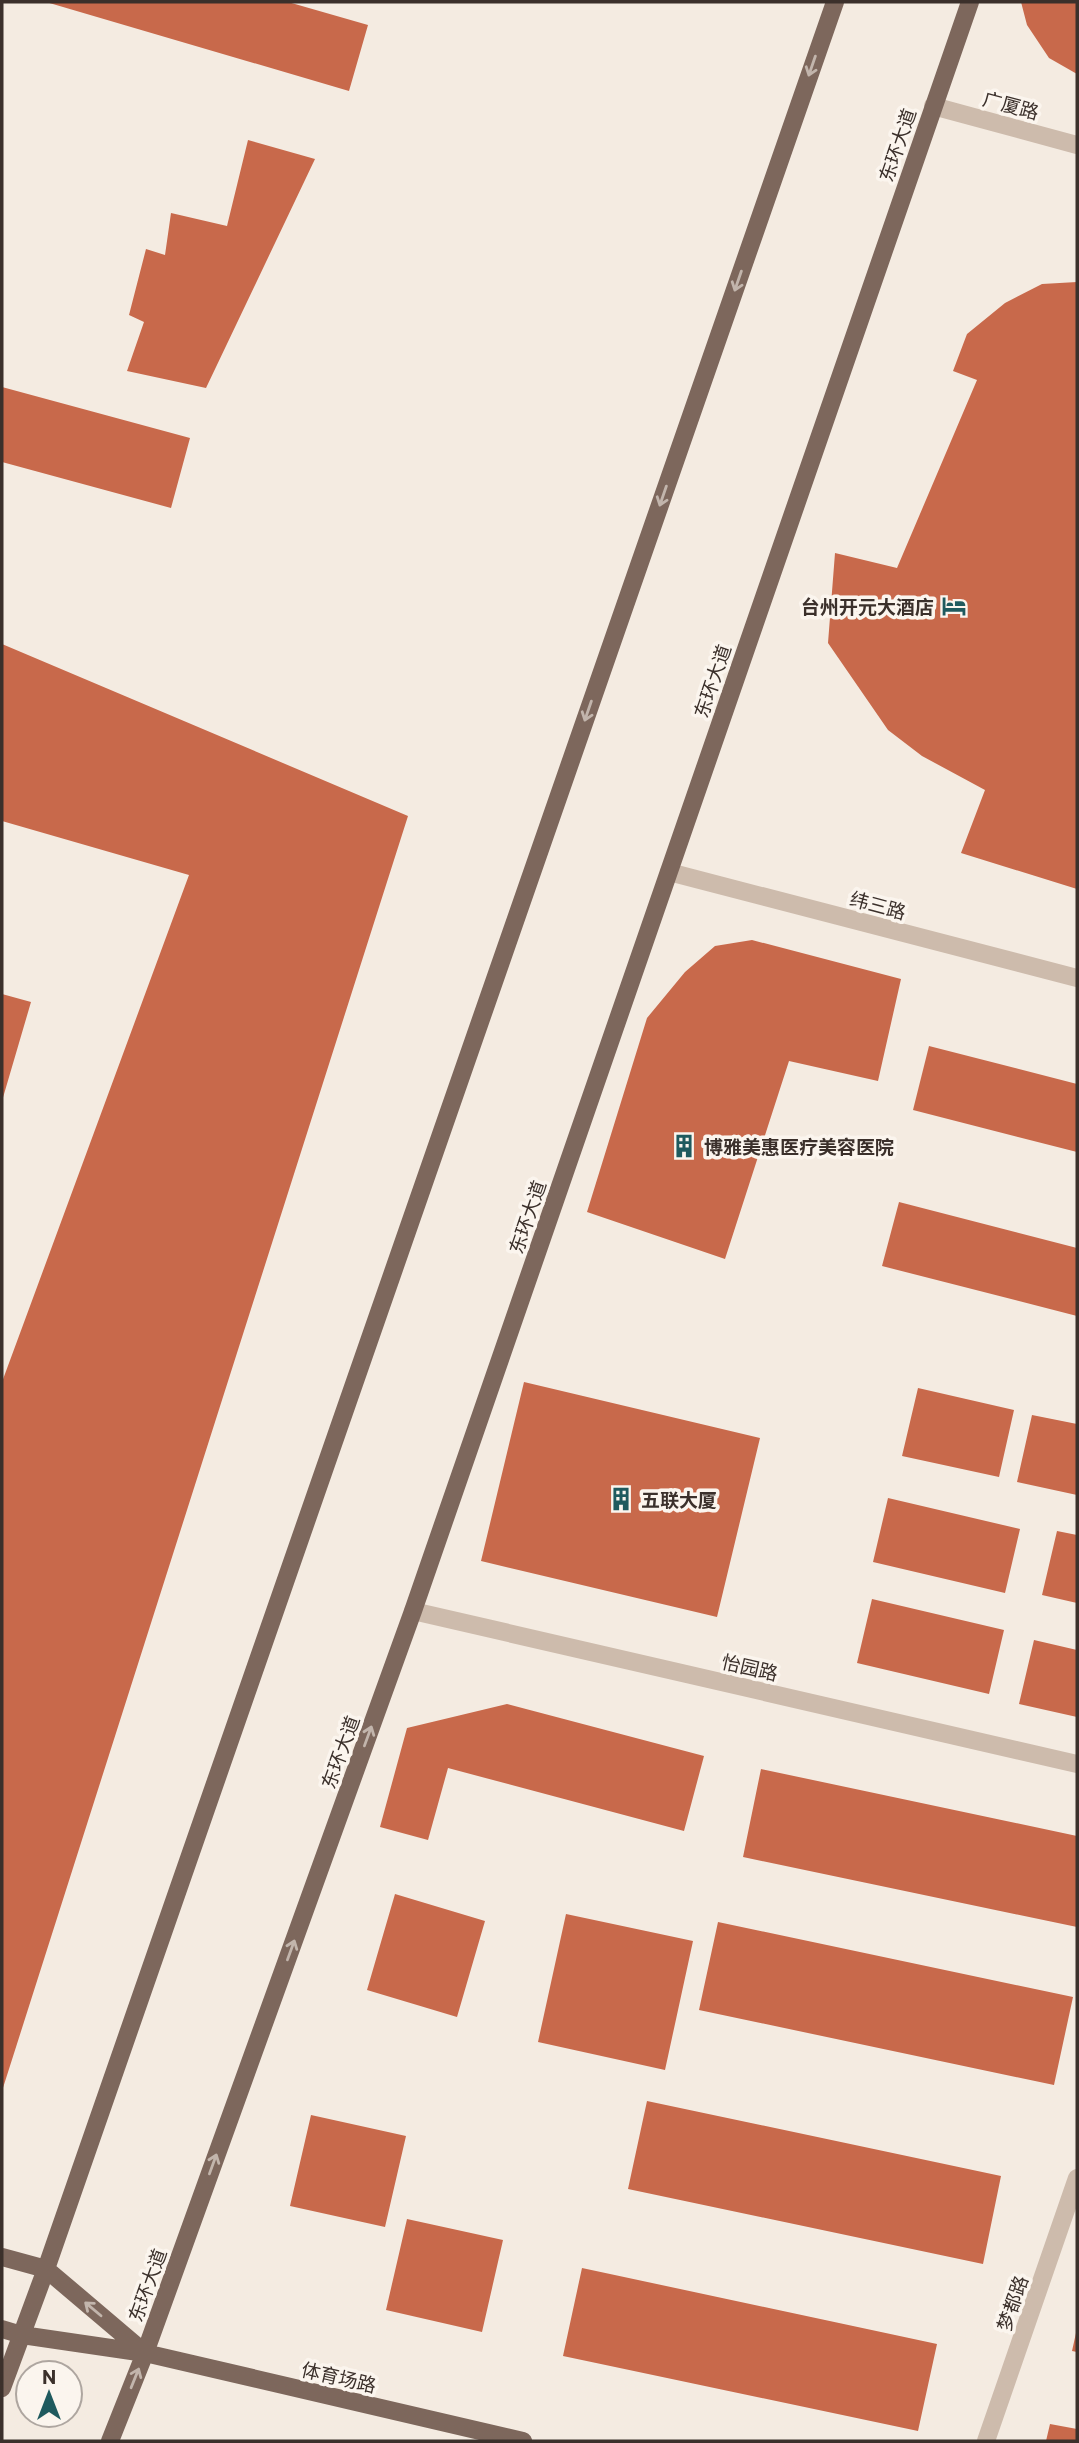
<svg xmlns="http://www.w3.org/2000/svg" width="1079" height="2443" font-family="Commissioner,'Noto Sans SC',sans-serif">
<rect width="100%" height="100%" fill="#f4ebe1"/>
<path fill="#c8694b" d="M46,2H288L368,25L349,91Z
M1021,2H1077V74L1049,58L1027,25Z
M248,140L315,159L206,388L127,371L144,322L129,315L146,249L165,255L171,213L227,226Z
M1077,282V889L961,853L985,790L922,756L888,730L828,643L835,553L897,568L977,380L953,371L967,334L1005,303L1042,284Z
M2,387L190,438L171,508L2,462Z
M2,644L408,816L2,2091V1382L189,875L2,821Z
M752,940L901,979L878,1081L789,1061L725,1259L587,1212L647,1018L685,972L715,946Z
M2,994L31,1002L2,1101Z
M929,1046L1077,1084V1152L913,1110Z
M899,1202L1077,1248V1316L882,1266Z
M524,1382L760,1438L717,1617L481,1561Z
M918,1388L1014,1410L999,1477L902,1456Z
M1032,1415L1077,1424V1495L1017,1482Z
M888,1498L1020,1529L1005,1593L873,1562Z
M1057,1531L1077,1535V1603L1042,1595Z
M872,1599L1004,1630L989,1694L857,1663Z
M1034,1640L1077,1650V1717L1019,1704Z
M507,1704L704,1756L684,1831L448,1768L428,1840L380,1827L407,1728Z
M761,1769L1077,1836V1927L743,1857Z
M395,1894L485,1921L457,2017L367,1990Z
M566,1914L693,1941L665,2070L538,2042Z
M718,1922L1073,1997L1054,2085L699,2010Z
M647,2101L1001,2176L983,2264L628,2189Z
M311,2115L406,2136L385,2227L290,2206Z
M407,2219L503,2240L482,2332L386,2310Z
M582,2268L937,2344L918,2431L563,2356Z
M1076,2333H1077V2352L1072,2351Z
M1050,2424L1077,2429V2441H1046Z"/>
<g fill="none" stroke-linecap="round" stroke-linejoin="round">
<path stroke="#cdbbac" stroke-width="18" d="M933,106L1077,145
M669,872L1077,978
M413,1611L1077,1764
M986,2441L1077,2178"/>
<path stroke="#7d675c" stroke-width="18" d="M2,2257L46,2269L145,2353
M2,2329L22,2335L145,2353L523,2441
M2,2388L46,2269L835,2
M110,2441L145,2353L413,1611L970,2"/>
</g>
<defs><path id="oneway-shaft" d="M-6 0H5M1.5-3L5.5 0L1.5 3" fill="none" stroke-width="1.6" stroke-linecap="round" stroke-linejoin="round" transform="scale(1.75)"/></defs>
<g stroke="#c2b5ac">
<use href="#oneway-shaft" transform="translate(812 66) rotate(109)"/>
<use href="#oneway-shaft" transform="translate(738 281) rotate(109)"/>
<use href="#oneway-shaft" transform="translate(663 496) rotate(109)"/>
<use href="#oneway-shaft" transform="translate(588 711) rotate(109)"/>
<use href="#oneway-shaft" transform="translate(368 1736) rotate(-70)"/>
<use href="#oneway-shaft" transform="translate(291 1950) rotate(-70)"/>
<use href="#oneway-shaft" transform="translate(213 2164) rotate(-70)"/>
<use href="#oneway-shaft" transform="translate(93 2309) rotate(-140)"/>
<use href="#oneway-shaft" transform="translate(135 2378) rotate(-68)"/>
</g>
<defs>
<g id="hotel-bare" transform="scale(1.89)"><path d="M-6-4.5h1.5V1H6V5H4.5V3h-9V5H-6ZM-4 0a1.8 1.8 0 1 1 3.6 0ZM.5 0V-2.5h3Q6-2.5 6 0Z" fill="#1f5a5e" stroke="#fbf5ee" stroke-width="2.5" paint-order="stroke"/></g>
<g id="building-bare" transform="scale(1.89)"><path d="M-4-6H4V6H1V3H-1V6H-4ZM-2.5-4.3h1.7v1.8h-1.7ZM.8-4.3h1.7v1.8H.8ZM-2.5-1h1.7V.8h-1.7ZM.8-1h1.7V.8H.8Z" fill="#1f5a5e" stroke="#fbf5ee" stroke-width="2.5" paint-order="stroke"/></g>
</defs>
<g fill-rule="evenodd">
<use href="#hotel-bare" x="954" y="606"/>
<use href="#building-bare" x="684" y="1146"/>
<use href="#building-bare" x="621" y="1499"/>
</g>
<g text-anchor="middle" dominant-baseline="central" stroke-width="7" stroke-linejoin="round" paint-order="stroke">
<g font-size="19" fill="#3b302b" stroke="#fbf5ee">
<text transform="translate(1011 105) rotate(15)">广厦路</text>
<text transform="translate(897 145) rotate(-71)">东环大道</text>
<text transform="translate(712 681) rotate(-71)">东环大道</text>
<text transform="translate(878 905) rotate(15)">纬三路</text>
<text transform="translate(527 1217) rotate(-71)">东环大道</text>
<text transform="translate(750 1667) rotate(13)">怡园路</text>
<text transform="translate(340 1752) rotate(-70)">东环大道</text>
<text transform="translate(147 2285) rotate(-70)">东环大道</text>
<text transform="translate(1012 2303) rotate(-71)">梦都路</text>
<text transform="translate(339 2377) rotate(13)">体育场路</text>
</g>
<g font-size="19" font-weight="bold" fill="#3b302b" stroke="#fbf5ee" text-anchor="start">
<text x="934" y="606" text-anchor="end">台州开元大酒店</text>
<text x="704" y="1146">博雅美惠医疗美容医院</text>
<text x="641" y="1499">五联大厦</text>
</g>
</g>
<rect width="1079" height="2443" fill="none" stroke="#3b302b" stroke-width="7"/>
<g transform="translate(49 2394)"><circle r="33" fill="#fbf5ee" stroke="#aea6a0" stroke-width="2"/>
<path d="M0-5L12 26L0 18L-12 26Z" fill="#1f5a5e"/>
<text y="-10" font-size="19" font-weight="bold" text-anchor="middle" fill="#3b302b">N</text>
</g>
</svg>
